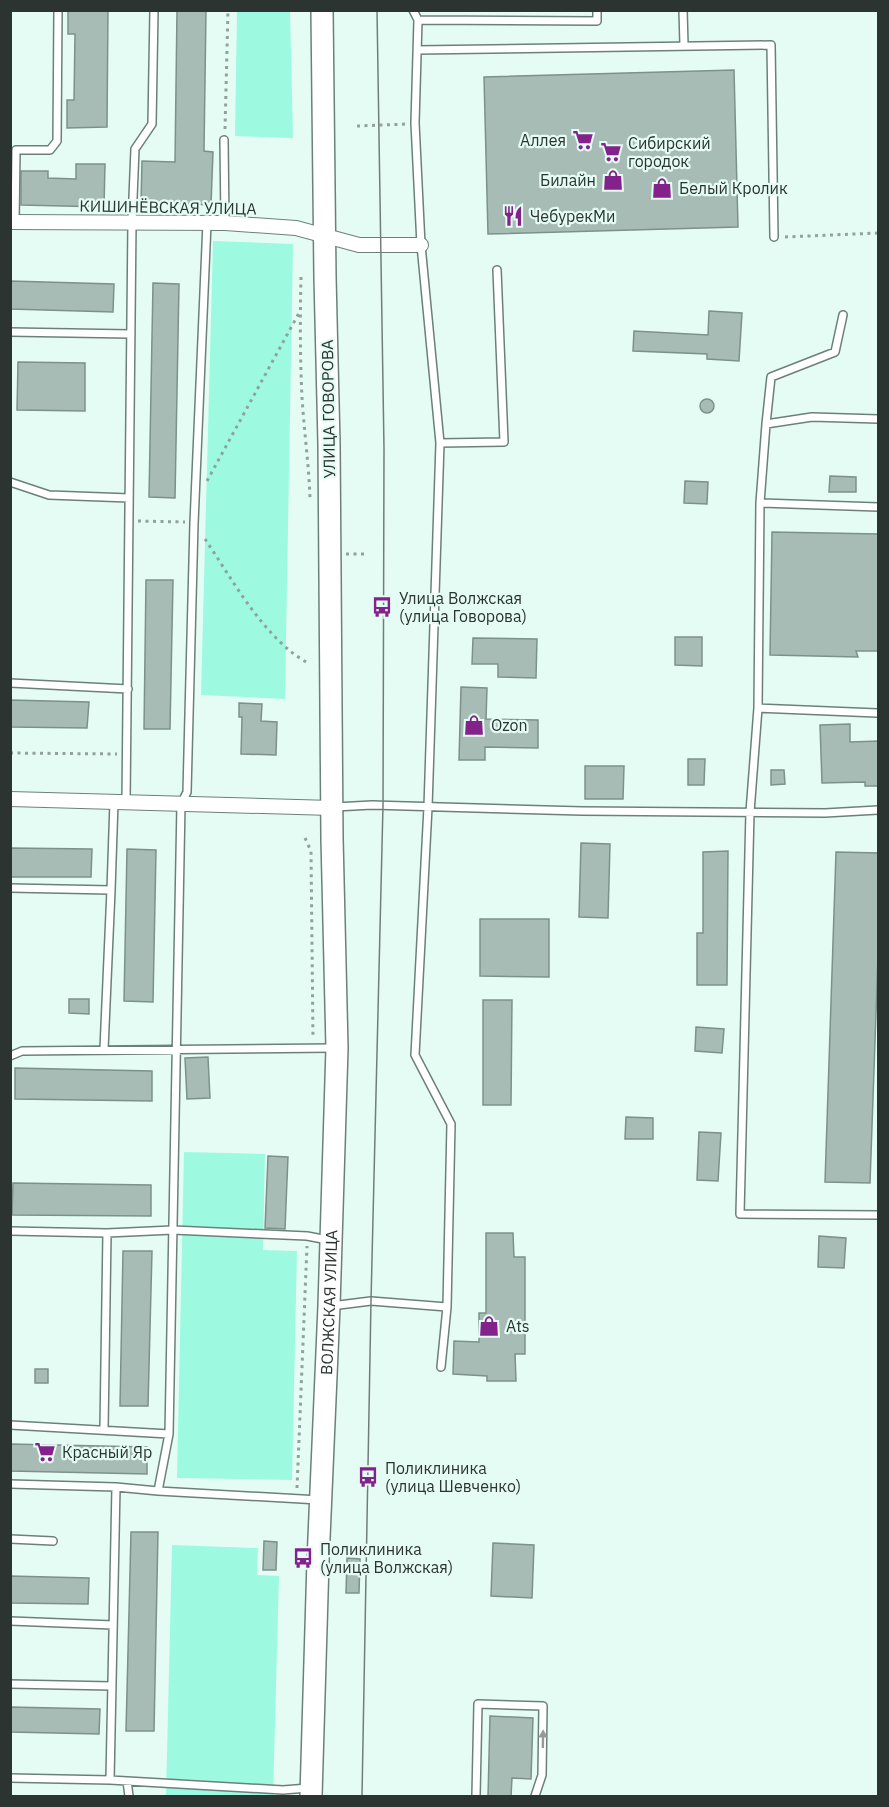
<svg xmlns="http://www.w3.org/2000/svg" width="889" height="1807" font-family="'IBM Plex Sans',sans-serif">
<rect width="100%" height="100%" fill="#e5fcf4"/>
<path fill="#9dfae0" d="M237,11H290L293,138L235,136Z
M213,241L293,244L285,699L201,695Z
M184,1152L265,1154L263,1250L297,1251L292,1480L177,1478Z
M172,1545L258,1548L257,1575L279,1576L273,1796H166Z"/>
<path fill="#a7bcb5" stroke="#7d918b" stroke-width="1.5" d="M68,10H108L107,127L67,128V100H74L75,34H68Z
M177,10H206L204,151L213,152L211,205L141,202L142,161L175,162Z
M734,70L738,227L488,234L484,77Z
M76,164H105L104,207L21,205V171H48V178L76,179Z
M10,281L114,284L113,312L10,309Z
M153,283L179,284L175,498L149,497Z
M709,311L742,313L739,361L707,359V354L633,351L634,331L708,335Z
M18,362L85,363V411L17,410Z
M700 406a7 7 0 1 1 14 0a7 7 0 1 1-14 0Z
M830,476L856,477V492H829Z
M685,481L708,482L707,504L684,503Z
M772,532L879,534V651H856L858,657L770,655Z
M146,580H173L170,729H144Z
M675,637H702V666L675,665Z
M473,638L537,639L536,678L498,677V664H472Z
M461,687L487,688L486,719L538,720V748L485,747V760H459Z
M10,700L89,702L87,728L10,727Z
M239,703L262,704L261,721L277,722L276,755L241,754L242,717H239Z
M850,724V742L879,741V786H865V782L822,783L820,725Z
M688,759H705L704,785H688Z
M585,766H624L623,799H585Z
M771,770H784L785,784L771,785Z
M581,843L610,844L608,918L579,917Z
M10,848L92,849L91,877H10Z
M127,849L156,850L153,1002L124,1001Z
M728,851L727,985H697V933H703V852Z
M836,852L879,853V929L870,1183L825,1182Z
M480,919H549V977L480,976Z
M69,999H89V1014L69,1013Z
M483,1000H512L511,1105H483Z
M696,1027L724,1029L722,1053L695,1051Z
M208,1057L210,1098L187,1099L185,1058Z
M15,1068L152,1071V1101L15,1099Z
M626,1117L653,1118V1139H625Z
M699,1132L721,1133L718,1181L697,1180Z
M268,1156L288,1157L285,1229L265,1228Z
M13,1183L151,1185V1216L12,1215Z
M486,1233H513L514,1257H525V1354H515L516,1381H487V1376L453,1374L454,1341L479,1342V1313H486Z
M819,1236L846,1238L844,1268L818,1267Z
M123,1251H152L148,1406H120Z
M35,1369H48V1383H35Z
M10,1444L147,1447V1474L10,1471Z
M131,1532H158L154,1731H126Z
M264,1541L277,1542L276,1570H263Z
M493,1543L534,1545L532,1598L491,1596Z
M347,1558L360,1559L359,1593H346Z
M10,1576L89,1578L88,1604L10,1603Z
M10,1707L100,1709L99,1734L10,1732Z
M490,1716L533,1718L531,1779L512,1778L511,1797H488Z"/>
<g fill="none" stroke-linecap="round" stroke-linejoin="round">
<g stroke="#6c807a" stroke-width="10">
<path id="service" d="M413,10L418,20L415,123L421,245L440,443L428,807L415,1055L451,1124L447,1307L441,1367
M683,10L684,45
M418,20L597,21V10
M417,50L771,45L774,237
M224,140L225,223
M15,222L16,150H50L57,141L58,10
M843,315L835,352L771,377L766,424L760,503L758,708L750,812L740,1214L878,1215
M10,332L131,334
M766,424L812,417L878,419
M440,443L504,442L497,270
M10,482L49,495L129,498
M760,503L878,507
M10,683L128,689
M758,708L877,713
M126,802L132,222L135,149L152,124L154,10
M335,807L372,805L582,811L825,813L878,810
M10,888L111,890L114,802
M104,1049L111,890
M10,1056L22,1051L334,1048
M10,1231L107,1233L173,1230L307,1236L328,1240
M331,1306L371,1301L447,1307
M10,1425L169,1434
M104,1429L107,1233
M10,1484L116,1487L158,1491L319,1500
M158,1491L169,1434L181,804L187,792L194,523L207,223
M10,1539L53,1541
M10,1621L113,1625
M10,1684L112,1686
M10,1778L110,1780L283,1790L308,1788
M110,1780L116,1487
M127,1781L129,1796
M476,1796L478,1704L543,1706L542,1775L535,1796"/>
</g>
<g stroke="#6c807a" stroke-width="16">
<path id="minor" d="M10,222L225,223L296,228L359,245H421
M10,799L332,808"/>
</g>
<g stroke="#6c807a" stroke-width="24">
<g id="primary">
<path id="s1" d="M311,1796L318,1561L329,1306L337,1048L332,838L329,444L325,277L322,10"/>
</g>
</g>
<path stroke="#91a19c" stroke-width="3" stroke-dasharray="3 4.5" stroke-linecap="butt" d="M357,126L407,124
M225,129L228,10
M785,237L878,233
M301,277C300,317 300,357 302,397C304,431 309,465 310,499
M207,481L299,313
M138,521L185,522
M205,539C232,579 265,640 308,663
M346,554H368
M10,753L117,754
M305,838L311,851L313,1039
M297,1488L307,1246"/>
<use href="#service" stroke="#fff" stroke-width="7"/>
<use href="#minor" stroke="#fff" stroke-width="14"/>
<use href="#primary" stroke="#fff" stroke-width="21"/>
<path stroke="#707e79" stroke-width="1.5" d="M362,1796L371,1301L383,805L384,449L377,10"/>
</g>
<defs><path id="oneway-solid" d="M-6-.8H1V-3.2L6.5 0L1 3.2V.8H-6Z" transform="scale(1.5)"/></defs>
<use fill="#959a98" href="#oneway-solid" transform="translate(543 1739) rotate(-89)"/>
<defs>
<g id="supermarket-bare" transform="scale(1.62)"><path d="M-6-5.5h2.5l.6 2H6L4.5 2H-2.5L-4.4-4H-6ZM-1.5 3.2a1.3 1.3 0 1 0 .1 0ZM3 3.2a1.3 1.3 0 1 0 .1 0Z" fill="#84228c" stroke="#e5fcf4" stroke-width="2.5" paint-order="stroke"/></g>
<g id="shop-bare" transform="scale(1.62)"><path d="M-5-2.5h2.3a2.7 3.5 0 0 1 5.4 0H5L5.5 6h-11ZM-1.5-2.5h3a1.5 2.3 0 0 0-3 0Z" fill="#84228c" stroke="#e5fcf4" stroke-width="2.5" paint-order="stroke"/></g>
<g id="restaurant-bare" transform="scale(1.62)"><path d="M-5-6h1v4h1v-4h1v4h1v-4h1v5L-1.5 .5V6h-2V.5L-5-1ZM5-6V6H3V1.5H1.5Q1.5-4 5-6Z" fill="#84228c" stroke="#e5fcf4" stroke-width="2.5" paint-order="stroke"/></g>
<g id="bus-bare" transform="scale(1.62)"><path d="M-5-6H5V4H4V6H2V4H-2V6H-4V4H-5ZM-3.5-4V0h7V-4ZM-3.5 1.2v1.5H-2V1.2ZM2 1.2v1.5H3.5V1.2Z" fill="#84228c" stroke="#e5fcf4" stroke-width="2.5" paint-order="stroke"/></g>
</defs>
<g fill-rule="evenodd">
<use href="#supermarket-bare" x="583" y="140"/>
<use href="#supermarket-bare" x="611" y="152"/>
<use href="#shop-bare" x="613" y="180"/>
<use href="#shop-bare" x="662" y="188"/>
<use href="#restaurant-bare" x="513" y="216"/>
<use href="#bus-bare" x="382" y="607"/>
<use href="#shop-bare" x="474" y="725"/>
<use href="#shop-bare" x="489" y="1326"/>
<use href="#supermarket-bare" x="45" y="1452"/>
<use href="#bus-bare" x="368" y="1477"/>
<use href="#bus-bare" x="303" y="1558"/>
</g>
<g text-anchor="middle" dominant-baseline="central" stroke-width="4.5" stroke-linejoin="round" paint-order="stroke">
<g font-size="16" fill="#2b3431" stroke="#e5fcf4" text-anchor="start">
<text x="566" y="140" text-anchor="end">Аллея</text>
<text x="628" y="143">Сибирский<tspan x="628" dy="18">городок</tspan></text>
<text x="596" y="180" text-anchor="end">Билайн</text>
<text x="679" y="188">Белый Кролик</text>
<text x="530" y="216">ЧебурекМи</text>
<text x="399" y="598">Улица Волжская<tspan x="399" dy="18">(улица Говорова)</tspan></text>
<text x="491" y="725">Ozon</text>
<text x="506" y="1326">Ats</text>
<text x="62" y="1452">Красный Яр</text>
<text x="385" y="1468">Поликлиника<tspan x="385" dy="18">(улица Шевченко)</tspan></text>
<text x="320" y="1549">Поликлиника<tspan x="320" dy="18">(улица Волжская)</tspan></text>
</g>
<g font-size="16" fill="#2b3431" stroke="#e5fcf4">
<text transform="translate(168 207) rotate(1)">КИШИНЁВСКАЯ УЛИЦА</text>
<text transform="translate(328 409) rotate(-91)">УЛИЦА ГОВОРОВА</text>
<text stroke="none"><textPath href="#s1" startOffset="494">ВОЛЖСКАЯ УЛИЦА</textPath></text>
</g>
</g>
<rect width="889" height="1807" fill="none" stroke="#2b3431" stroke-width="24"/>
</svg>
